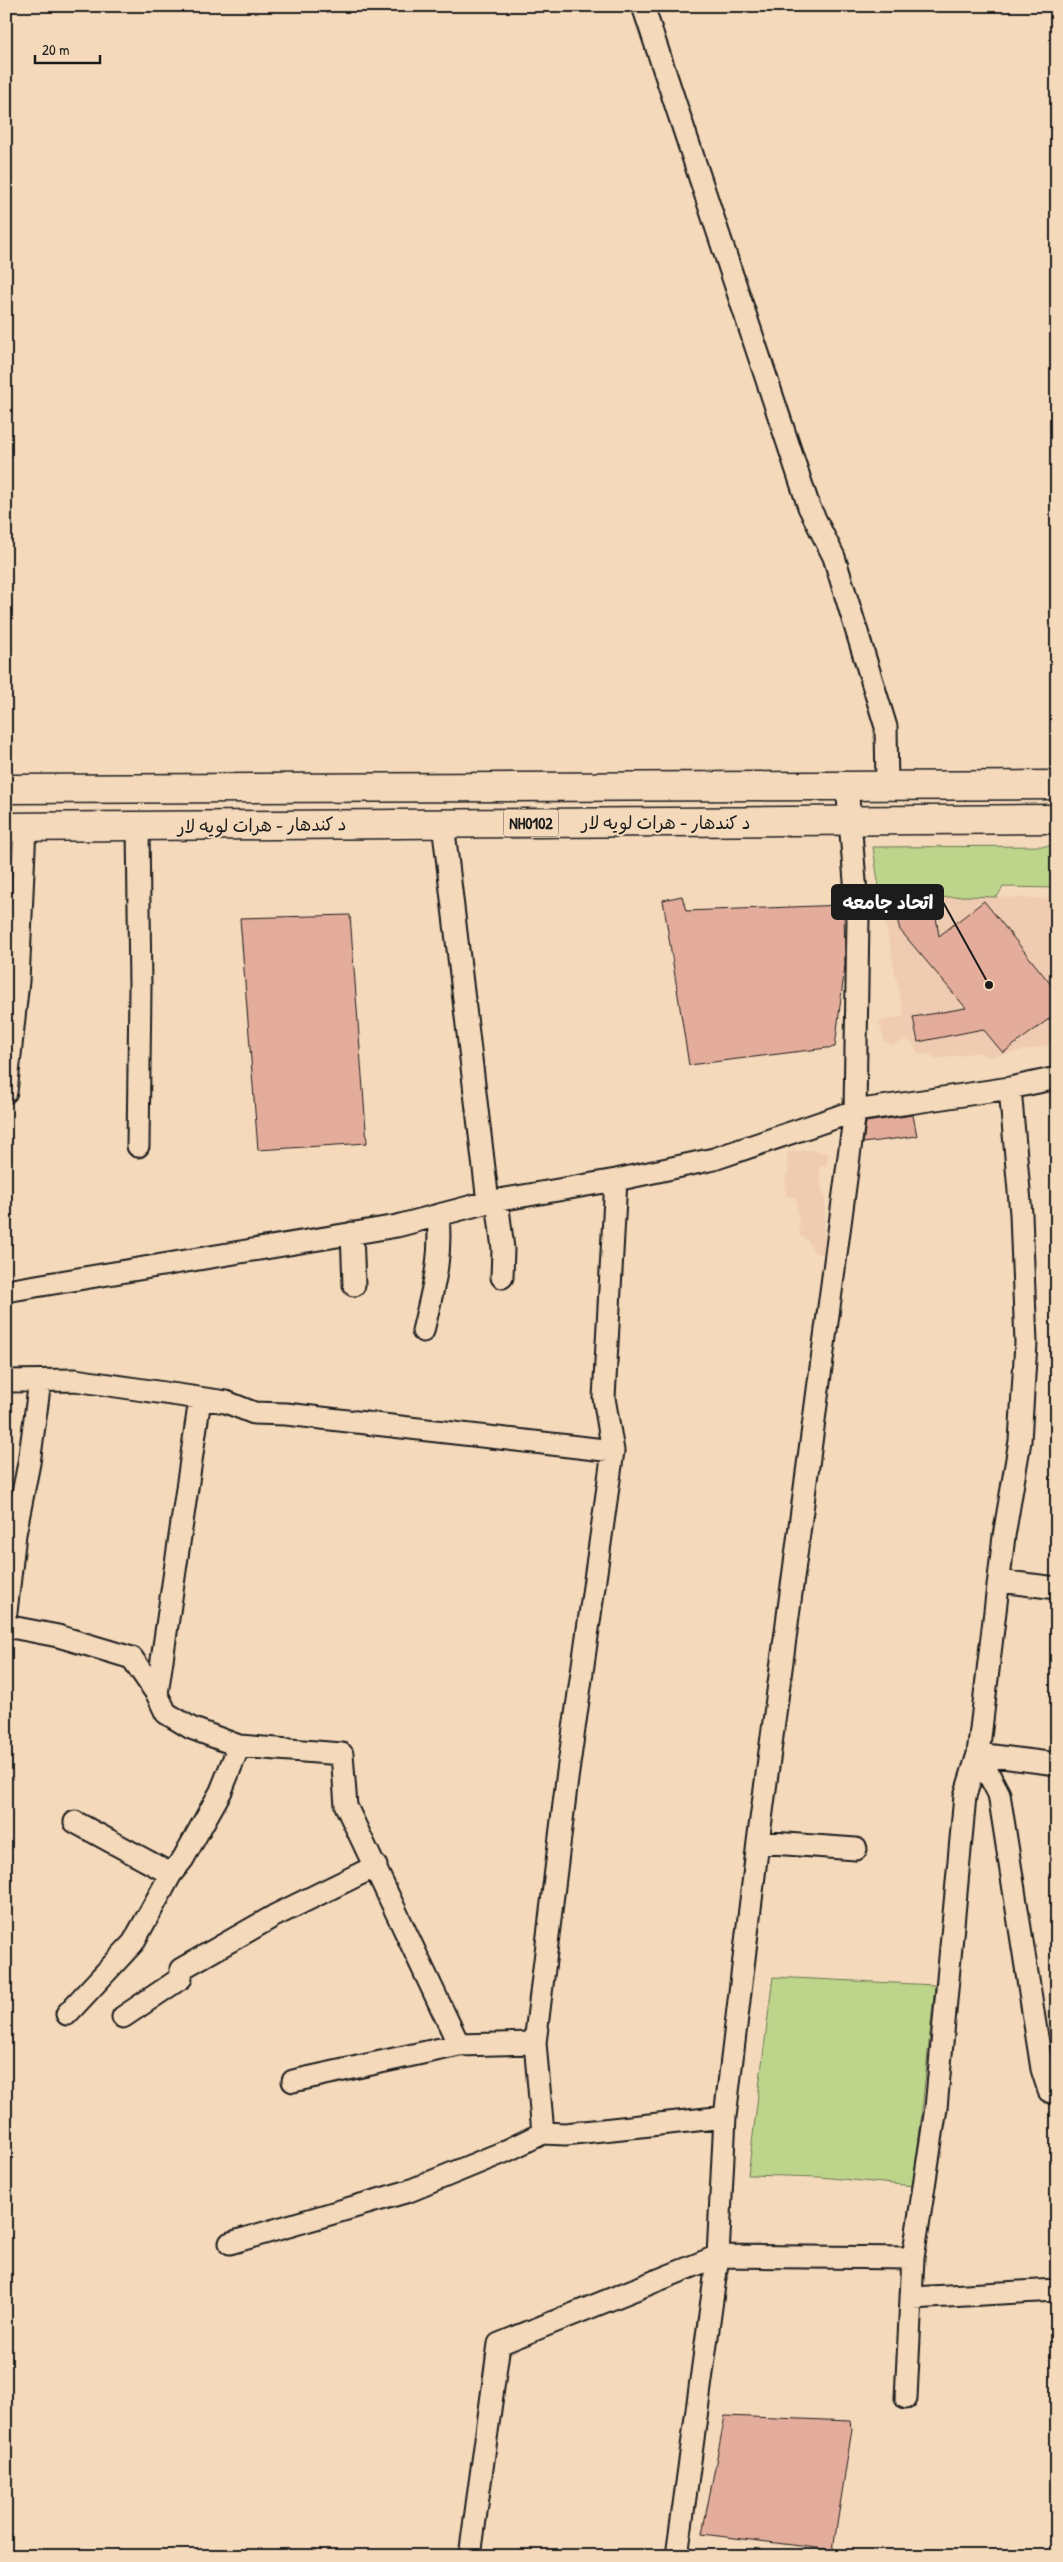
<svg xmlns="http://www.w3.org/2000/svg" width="1063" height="2562" font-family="'Patrick Hand','Playpen Sans Arabic',sans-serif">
<rect width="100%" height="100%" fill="#f4d9bb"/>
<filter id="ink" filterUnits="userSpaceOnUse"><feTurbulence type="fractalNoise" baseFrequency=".02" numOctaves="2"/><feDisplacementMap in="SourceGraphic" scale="10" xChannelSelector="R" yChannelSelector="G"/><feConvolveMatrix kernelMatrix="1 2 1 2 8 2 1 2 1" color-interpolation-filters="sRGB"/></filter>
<g filter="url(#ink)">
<path fill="#efccb1" d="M965,896L1057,899V1044L987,1057L980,1052L936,1059L930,1055L918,1054L913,1044L906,1040L892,1045L884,1041L879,1021L904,1016L881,902Z
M809,1150L829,1153L827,1164L820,1167L821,1184L825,1198L824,1254L815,1253L806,1239L800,1236L796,1197L786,1196L785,1177L788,1172L787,1152Z"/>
<path fill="#bdd58b" stroke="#6c7854" d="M1057,846V888L1003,887L997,897L964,896L881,902L873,847Z
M773,1977L935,1985L914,2186L820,2177L748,2175Z"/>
<path fill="#e4ad9b" stroke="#1c1c1c" d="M682,896L686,911L844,905L845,965L835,1047L689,1065L663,900Z
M984,901L1057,992V1013L1003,1053L983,1029L918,1042L913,1017L966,1008L900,930L893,904H934L939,936Z
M350,915L367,1143L258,1150L240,918Z
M913,1115L917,1136L863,1143L866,1122Z
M725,2416L851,2421L852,2429L833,2550L702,2534Z"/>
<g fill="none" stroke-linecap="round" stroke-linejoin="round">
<g stroke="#1c1c1c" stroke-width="25">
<path id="minor" d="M643,6L809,507L834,557L886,727L887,785
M443,823L488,1202
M138,826L140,988L138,1146
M6,1092L18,981L25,827
M497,1200L503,1249L502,1277
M352,1233L354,1285
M6,1291L397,1226L488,1202L616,1180L714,1159L855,1111L1010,1088L1057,1078
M423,1331C433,1288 442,1260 438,1215
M6,1381L75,1380L226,1402L254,1413L286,1414L613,1451
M999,1581L1057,1588
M6,1612L15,1534L29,1463L40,1381
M6,1626L58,1636L132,1658L157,1694L166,1713L191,1728L239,1746L342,1754L346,1806L459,2045
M157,1694L200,1399
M978,1754L999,1794L1042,2069L1049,2091L1057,2094
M978,1754L1057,1764
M75,1822L171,1874
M758,1842L856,1849
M67,2014L133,1943L171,1874L183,1859L221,1791L239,1746
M123,2017L181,1978V1969L274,1916L376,1866
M293,2081L459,2045L535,2043
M543,2133L535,2043L567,1779L613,1451L604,1398L616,1180
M230,2243L409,2191L504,2152L543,2133L565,2134L725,2117
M912,2298L1057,2290
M906,2398L913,2258L936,2108L965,1796L978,1754L1004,1536L1020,1441L1026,1343L1021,1214L1010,1088
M470,2556L499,2344L718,2256L913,2258
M677,2556L718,2256L725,2117L758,1842L855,1111L858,917L847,785"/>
</g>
<g stroke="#1c1c1c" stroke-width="31">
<path id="trunk" d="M6,789L1057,785
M6,827L1057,819"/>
</g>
<use href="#minor" stroke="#f4d9bb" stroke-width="21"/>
<use href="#trunk" stroke="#f4d9bb" stroke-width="28"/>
</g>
</g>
<g text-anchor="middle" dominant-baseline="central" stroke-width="4" stroke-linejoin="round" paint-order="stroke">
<rect fill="#f4d9bb" stroke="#5d554c" stroke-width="1" x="503.5" y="809.5" width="55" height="27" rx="4"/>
<g font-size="16" font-weight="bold" fill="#1c1c1c">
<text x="531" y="823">NH0102</text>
</g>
<g font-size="18" fill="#1c1c1c" stroke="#f4d9bb">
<text x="666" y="822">د کندهار - هرات لويه لار</text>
<text transform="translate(262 825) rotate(-1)">د کندهار - هرات لويه لار</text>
</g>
</g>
<path fill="none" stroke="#1c1c1c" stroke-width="2" d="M989 985L943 902"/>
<circle fill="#1c1c1c" stroke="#f4d9bb" stroke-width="2" cx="989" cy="985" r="5"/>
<rect fill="#1c1c1c" stroke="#1c1c1c" stroke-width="2" x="832" y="885" width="111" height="34" rx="5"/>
<g font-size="19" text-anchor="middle" font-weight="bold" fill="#fff">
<text x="888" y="909">اتحاد جامعه</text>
</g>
<rect width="1063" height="2562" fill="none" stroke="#f4d9bb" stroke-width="25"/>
<rect x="12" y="12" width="1038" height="2537" fill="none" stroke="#1c1c1c" stroke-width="2" filter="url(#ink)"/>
<path d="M35 55v8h65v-8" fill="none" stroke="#1c1c1c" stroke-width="2.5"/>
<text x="42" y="55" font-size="15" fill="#1c1c1c" stroke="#f4d9bb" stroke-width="4" paint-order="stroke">20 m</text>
</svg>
